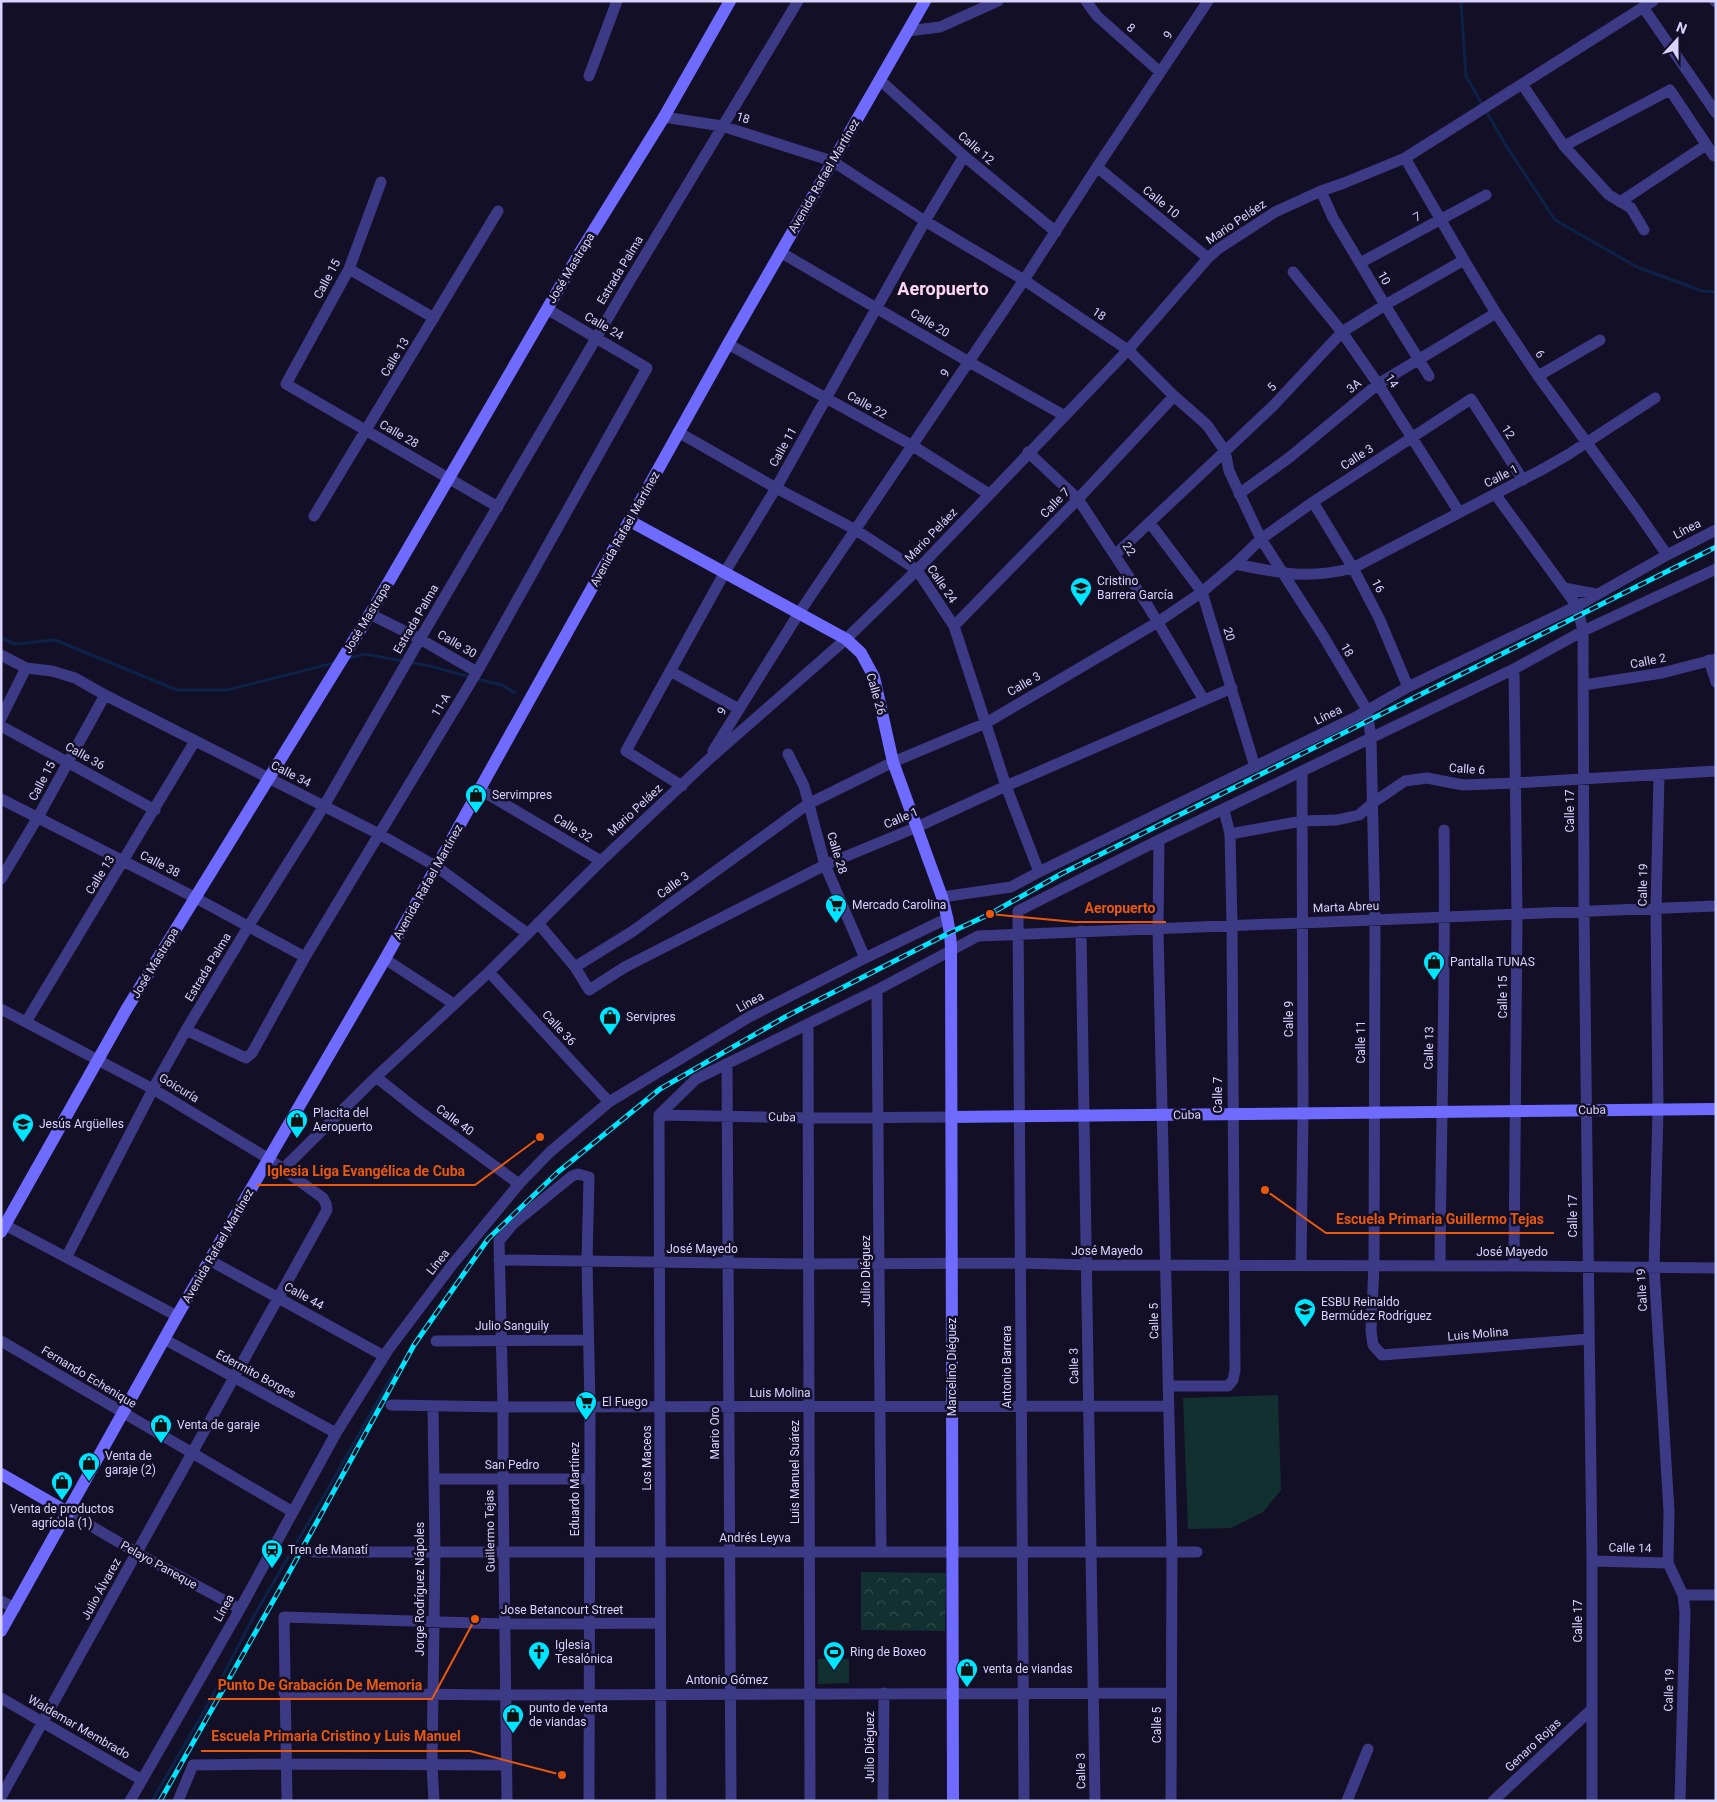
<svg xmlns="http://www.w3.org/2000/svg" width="1717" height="1802" font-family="Roboto,sans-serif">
<defs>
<pattern id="park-crowns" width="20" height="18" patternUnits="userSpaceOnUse" patternTransform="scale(1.25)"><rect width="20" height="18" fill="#12302f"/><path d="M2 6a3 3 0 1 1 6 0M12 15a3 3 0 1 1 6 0" fill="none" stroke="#344d4e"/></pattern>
</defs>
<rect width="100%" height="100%" fill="#130f26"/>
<path fill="url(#park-crowns)" d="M861,1572L946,1573L945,1631L861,1630Z"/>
<path fill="#12302f" d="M1278,1395L1281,1490L1263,1512L1231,1528L1188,1529L1183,1398Z
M818,1659H849V1683L818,1684Z"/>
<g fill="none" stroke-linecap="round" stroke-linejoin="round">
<path stroke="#0c2248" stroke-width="3" d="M1461,1L1466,76L1505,144L1555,220L1637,267L1702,291L1716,292
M1,638L15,644L55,640L177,690H227L334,663
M347,659L365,654L430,666L470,677
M477,679L502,685L515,693
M152,1801L206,1708L255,1614L321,1501L393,1374"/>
<path stroke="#3d3a85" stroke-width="11" d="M1086,1L1097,16L1160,72
M1715,1L1716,2
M1643,7L1716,113
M908,31L940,27L998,1
M589,76L617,1
M881,81L964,156L1056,232
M1522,84L1564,146L1609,195L1631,208L1644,230
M664,117L722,126L832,161L925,221L1024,280L1128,350L1174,396L1207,425L1225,451L1229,471L1261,539L1322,634L1367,710L1371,738L1375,920L1374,1265L1371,1331L1373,1345L1382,1355L1589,1339
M1564,146L1670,90L1714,156
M1405,158L1464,260L1496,313L1538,376L1636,510L1667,555
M1097,167L1208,258
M381,182L349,269L286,384L498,507
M1321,191L1333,218L1385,305L1429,376
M1620,202L1706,145
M780,252L969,362L1065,416
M1360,263L1486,195
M349,269L434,318
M1293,272L1342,332L1378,384L1459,512
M728,344L913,446L989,494
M1538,376L1600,340
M678,432L776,488L856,530L917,570L954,626L1006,786L1039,872
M1028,452L1078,499L1148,606L1204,700
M1239,494L1290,457L1378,384L1496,313
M1495,494L1577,606L1583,631L1584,912L1592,1561V1801
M1313,502L1353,568L1379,618L1408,687
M314,516L498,211
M1150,523L1202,592L1255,767
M1116,554L1273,406L1342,332L1385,305L1464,260
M1235,564C1281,573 1306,580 1353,568L1543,469L1569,454L1655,398
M1564,588L1596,594
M370,614L420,639L477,672
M954,626L1078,499L1174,396
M1,655L26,668L1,718
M1709,660L1716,682
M26,668L52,671L75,678L105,695L379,834L437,867L528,934
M670,671L739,709
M1584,685L1662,673L1716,659
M1,726L155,810
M713,751L799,613L1024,280L1097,167L1208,1
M788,754L804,786L825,865L865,958
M1659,775L1656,909L1658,1110L1654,1268L1669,1511L1668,1563L1683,1595L1685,1612L1680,1801
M682,786L626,751L725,572L776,488L925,221L964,156
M479,789L601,861
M1,799L194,897L305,957
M1230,834L1302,821L1337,820L1359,815L1374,802L1405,781L1427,778L1463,785L1515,783L1716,771
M1159,840L1158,929L1172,1552L1171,1801
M1,879L38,817L105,695
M942,897L1011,887L1039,872L1354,718L1408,687L1577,606L1667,555L1716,530
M538,923L575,967L589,990L625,967L825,865L917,827L1006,786L1232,688
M1081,931L1095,1801
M385,959L454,1004
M575,967L633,931L808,804L893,762L986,723L1158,622L1202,592L1235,564L1261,539L1313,502L1471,399L1523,480
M489,972L609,1102
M877,990L881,1552
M1,1009L153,1089L269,1159L323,1198L326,1204L327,1210L1,1797
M26,1022L195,741
M808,1024L810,1801
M186,1030L246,1058L252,1053L305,957L477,672L647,368L547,309
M727,1065L731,1801
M376,1077L419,1111L519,1184
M659,1115L696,1079L877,990L978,936L1716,906
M659,1115L661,1801
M659,1115L808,1118L952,1117
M283,1169L376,1077L489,972L601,861L707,761L846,639L917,570L1128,350L1208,258L1218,249L1275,212L1321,191L1344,183L1405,158L1653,1
M5,1225L177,1316
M67,1256L153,1089L186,1030L248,927L324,806L420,639L629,282L798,1
M499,1260L809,1264L1021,1263L1087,1265L1514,1266L1716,1268
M211,1261L384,1356
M1301,1265L1303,1113L1302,773
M1440,1266C1441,1121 1446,975 1444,830
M1514,1266L1517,914L1514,669
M164,1339L336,1433
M1,1341L293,1512
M436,1341L588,1340
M1168,1386H1228L1233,1380L1235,1370L1232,925L1230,834L1224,810
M391,1405L503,1407L1169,1406
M433,1407L435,1553L432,1765L434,1801
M434,1479H589
M69,1513L137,1553L240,1609
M313,1552H1197
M1592,1561L1668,1563
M1683,1595H1716
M1,1601L15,1608
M284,1693L506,1695L1171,1693
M1,1698L142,1780
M130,1801L240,1609L336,1433L388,1350L452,1265L519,1184L550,1152L609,1102L749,1017L865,958L948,918
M178,1801L193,1765L286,1764L507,1765
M287,1801L284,1617L506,1624L660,1623
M507,1801L503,1479V1407L499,1241L513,1224L572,1176L578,1174L589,1177L587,1261L590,1407L589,1801
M883,1801L884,1693
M1024,1801L1018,911L1159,840L1514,669L1583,631L1716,569
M1347,1801L1368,1749
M1493,1801L1592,1709"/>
<path stroke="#6f6bff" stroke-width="12" d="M630,521L846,639L861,653L874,677L893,762L942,897C947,915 951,931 951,950L953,1801
M952,1117L1716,1109
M1,1232L126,1010L370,614L579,254L664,117L730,1
M1,1474L69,1513
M1,1631L177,1316L385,959L728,344L925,1"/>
<g stroke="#00e5ff" stroke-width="5">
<path id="rail" d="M160,1801L285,1580L414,1345L488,1239L558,1172L660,1089L785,1017L951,932L990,914L1061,874L1716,547"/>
</g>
<use href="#rail" stroke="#130f26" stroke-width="3" stroke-dasharray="9" stroke-linecap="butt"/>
</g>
<defs>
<g id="school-pin" transform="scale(1.125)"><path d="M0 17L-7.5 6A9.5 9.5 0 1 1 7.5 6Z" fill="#00e5ff" stroke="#130f26"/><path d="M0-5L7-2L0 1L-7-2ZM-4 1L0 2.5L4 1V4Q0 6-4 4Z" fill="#111"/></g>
<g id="shop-pin" transform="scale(1.125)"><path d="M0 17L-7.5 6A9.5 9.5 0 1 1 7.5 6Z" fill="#00e5ff" stroke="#130f26"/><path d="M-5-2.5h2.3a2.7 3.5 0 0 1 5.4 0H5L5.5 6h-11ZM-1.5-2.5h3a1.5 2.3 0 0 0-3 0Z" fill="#111"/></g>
<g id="supermarket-pin" transform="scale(1.125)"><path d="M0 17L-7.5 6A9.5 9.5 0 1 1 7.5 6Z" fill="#00e5ff" stroke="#130f26"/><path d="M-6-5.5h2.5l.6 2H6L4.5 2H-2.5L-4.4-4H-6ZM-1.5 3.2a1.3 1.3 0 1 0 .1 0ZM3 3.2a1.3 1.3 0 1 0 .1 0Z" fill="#111"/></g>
<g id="station-pin" transform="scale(1.125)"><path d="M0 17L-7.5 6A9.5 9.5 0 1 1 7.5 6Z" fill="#00e5ff" stroke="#130f26"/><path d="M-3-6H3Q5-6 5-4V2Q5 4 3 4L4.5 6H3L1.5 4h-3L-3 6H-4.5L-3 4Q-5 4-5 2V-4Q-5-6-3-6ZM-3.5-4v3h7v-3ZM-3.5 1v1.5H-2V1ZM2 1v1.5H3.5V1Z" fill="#111"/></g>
<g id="church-pin" transform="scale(1.125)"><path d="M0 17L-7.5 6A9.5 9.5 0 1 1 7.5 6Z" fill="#00e5ff" stroke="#130f26"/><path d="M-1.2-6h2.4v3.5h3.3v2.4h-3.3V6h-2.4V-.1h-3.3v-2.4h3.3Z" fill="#111"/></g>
<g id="stadium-pin" transform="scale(1.125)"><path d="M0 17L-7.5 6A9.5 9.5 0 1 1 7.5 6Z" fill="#00e5ff" stroke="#130f26"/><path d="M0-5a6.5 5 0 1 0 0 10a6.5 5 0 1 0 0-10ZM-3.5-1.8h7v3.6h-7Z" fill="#111"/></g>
</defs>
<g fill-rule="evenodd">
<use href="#school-pin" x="1081" y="588"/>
<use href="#shop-pin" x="476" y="795"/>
<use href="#supermarket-pin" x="836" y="905"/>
<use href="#shop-pin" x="1434" y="962"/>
<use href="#shop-pin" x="610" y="1017"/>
<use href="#shop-pin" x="297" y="1120"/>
<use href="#school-pin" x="23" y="1124"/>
<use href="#school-pin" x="1305" y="1309"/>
<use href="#supermarket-pin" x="586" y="1402"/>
<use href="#shop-pin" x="161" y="1425"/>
<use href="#shop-pin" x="89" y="1463"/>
<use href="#shop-pin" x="62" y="1482"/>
<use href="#station-pin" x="272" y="1550"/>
<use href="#church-pin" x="539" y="1652"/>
<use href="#stadium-pin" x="834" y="1652"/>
<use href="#shop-pin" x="967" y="1669"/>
<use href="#shop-pin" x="513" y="1715"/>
</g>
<g text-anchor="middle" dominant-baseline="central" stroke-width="5" stroke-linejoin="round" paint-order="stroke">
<g font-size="12" fill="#d9d4ff" stroke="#130f26">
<text transform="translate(1131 28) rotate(41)">8</text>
<text transform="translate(1168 35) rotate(-56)">9</text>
<text transform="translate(743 118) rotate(17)">18</text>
<text transform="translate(976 148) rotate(41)">Calle 12</text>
<text transform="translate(824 176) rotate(-60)">Avenida Rafael Martínez</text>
<text transform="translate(1161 202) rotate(39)">Calle 10</text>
<text transform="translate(1417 217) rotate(-28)">7</text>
<text transform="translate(1236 222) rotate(-34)">Mario Peláez</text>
<text transform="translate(571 268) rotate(-59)">José Mastrapa</text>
<text transform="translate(620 270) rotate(-59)">Estrada Palma</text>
<text transform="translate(1384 278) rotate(60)">10</text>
<text transform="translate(327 279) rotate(-62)">Calle 15</text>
<text transform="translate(1099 314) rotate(34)">18</text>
<text transform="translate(930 323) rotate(31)">Calle 20</text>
<text transform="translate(604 326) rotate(30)">Calle 24</text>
<text transform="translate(1540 354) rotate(56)">6</text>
<text transform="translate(395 357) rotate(-59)">Calle 13</text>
<text transform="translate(945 373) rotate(-56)">9</text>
<text transform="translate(1392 381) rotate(58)">14</text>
<text transform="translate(1354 386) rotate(-39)">3A</text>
<text transform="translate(1272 387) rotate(-47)">5</text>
<text transform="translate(867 405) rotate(29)">Calle 22</text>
<text transform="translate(1508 432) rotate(57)">12</text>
<text transform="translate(399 434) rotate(30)">Calle 28</text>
<text transform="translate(783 447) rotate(-61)">Calle 11</text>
<text transform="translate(1357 457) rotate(-33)">Calle 3</text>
<text transform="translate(1501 476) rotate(-27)">Calle 1</text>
<text transform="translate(1055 503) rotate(-46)">Calle 7</text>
<text transform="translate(625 529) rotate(-61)">Avenida Rafael Martínez</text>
<text transform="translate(1687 529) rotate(-27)">Línea</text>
<text transform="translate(931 535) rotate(-46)">Mario Peláez</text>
<text transform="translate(1129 549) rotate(57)">22</text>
<text transform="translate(942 584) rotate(56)">Calle 24</text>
<text transform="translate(1378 586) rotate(63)">16</text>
<text transform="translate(367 618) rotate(-59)">José Mastrapa</text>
<text transform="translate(416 619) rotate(-60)">Estrada Palma</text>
<text transform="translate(1229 634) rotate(73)">20</text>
<text transform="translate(457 644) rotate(30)">Calle 30</text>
<text transform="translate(1347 650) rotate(60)">18</text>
<text transform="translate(1648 661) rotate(-11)">Calle 2</text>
<text transform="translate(1024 684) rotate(-30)">Calle 3</text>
<text transform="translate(876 694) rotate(74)">Calle 26</text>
<text transform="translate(441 705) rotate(-59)">11-A</text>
<text transform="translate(722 711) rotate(-58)">9</text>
<text transform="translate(1328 715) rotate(-26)">Línea</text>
<text transform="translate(85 756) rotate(29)">Calle 36</text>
<text transform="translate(1467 769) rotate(4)">Calle 6</text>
<text transform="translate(291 774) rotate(27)">Calle 34</text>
<text transform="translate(42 781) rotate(-62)">Calle 15</text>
<text transform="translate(635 810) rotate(-43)">Mario Peláez</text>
<text transform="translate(1570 811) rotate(-90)">Calle 17</text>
<text transform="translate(901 818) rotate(-23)">Calle 1</text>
<text transform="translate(573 828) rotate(31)">Calle 32</text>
<text transform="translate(837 853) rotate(73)">Calle 28</text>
<text transform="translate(160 864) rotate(27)">Calle 38</text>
<text transform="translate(100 875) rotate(-58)">Calle 13</text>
<text transform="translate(428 882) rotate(-61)">Avenida Rafael Martínez</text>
<text transform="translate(673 885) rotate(-36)">Calle 3</text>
<text transform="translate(1643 885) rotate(-89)">Calle 19</text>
<text transform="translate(1346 907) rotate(-2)">Marta Abreu</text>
<text transform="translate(155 963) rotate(-59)">José Mastrapa</text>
<text transform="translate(208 967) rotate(-59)">Estrada Palma</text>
<text transform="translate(1503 997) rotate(-90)">Calle 15</text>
<text transform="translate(750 1002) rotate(-29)">Línea</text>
<text transform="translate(1289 1019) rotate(-90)">Calle 9</text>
<text transform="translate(559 1028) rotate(47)">Calle 36</text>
<text transform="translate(1361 1042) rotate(-90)">Calle 11</text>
<text transform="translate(1429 1048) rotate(-89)">Calle 13</text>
<text transform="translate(179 1088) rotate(31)">Goicuría</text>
<text transform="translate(1218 1095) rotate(-90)">Calle 7</text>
<text transform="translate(1592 1110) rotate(-1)">Cuba</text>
<text transform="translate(1187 1115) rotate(-1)">Cuba</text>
<text transform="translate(782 1117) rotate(1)">Cuba</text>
<text transform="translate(455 1120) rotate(36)">Calle 40</text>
<text transform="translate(1573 1216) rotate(-90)">Calle 17</text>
<text transform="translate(218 1246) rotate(-60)">Avenida Rafael Martínez</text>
<text x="702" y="1249">José Mayedo</text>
<text x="1107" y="1251">José Mayedo</text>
<text x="1512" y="1252">José Mayedo</text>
<text transform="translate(438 1262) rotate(-52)">Línea</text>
<text transform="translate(866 1271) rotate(-90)">Julio Diéguez</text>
<text transform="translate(1642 1290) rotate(-93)">Calle 19</text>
<text transform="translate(304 1296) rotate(29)">Calle 44</text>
<text transform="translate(1154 1321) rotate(-91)">Calle 5</text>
<text x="512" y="1326">Julio Sanguily</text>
<text transform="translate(1478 1334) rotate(-5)">Luis Molina</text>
<text transform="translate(1074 1366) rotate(-91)">Calle 3</text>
<text transform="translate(952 1367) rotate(-90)">Marcelino Diéguez</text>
<text transform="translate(1007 1367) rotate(-90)">Antonio Barrera</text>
<text transform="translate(256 1374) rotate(28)">Edermito Borges</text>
<text transform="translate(89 1377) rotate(31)">Fernando Echenique</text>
<text x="780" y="1393">Luis Molina</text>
<text transform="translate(715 1433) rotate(-90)">Mario Oro</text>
<text transform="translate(647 1458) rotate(-90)">Los Maceos</text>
<text x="512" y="1465">San Pedro</text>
<text transform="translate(795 1472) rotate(-90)">Luis Manuel Suárez</text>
<text transform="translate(575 1489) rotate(-90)">Eduardo Martínez</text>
<text transform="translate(490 1531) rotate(-91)">Guillermo Tejas</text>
<text x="755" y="1538">Andrés Leyva</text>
<text transform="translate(1630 1548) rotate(1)">Calle 14</text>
<text transform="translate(159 1565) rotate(29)">Pelayo Paneque</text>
<text transform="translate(101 1589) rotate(-61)">Julio Álvarez</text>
<text transform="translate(420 1589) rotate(-90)">Jorge Rodríguez Nápoles</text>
<text transform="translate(224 1608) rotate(-61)">Línea</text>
<text x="562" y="1610">Jose Betancourt Street</text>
<text transform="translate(1578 1621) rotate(-90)">Calle 17</text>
<text x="727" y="1680">Antonio Gómez</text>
<text transform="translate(1669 1690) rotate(-88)">Calle 19</text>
<text transform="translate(1157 1725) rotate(-90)">Calle 5</text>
<text transform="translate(79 1727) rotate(30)">Waldemar Membrado</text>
<text transform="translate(1533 1745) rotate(-43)">Genaro Rojas</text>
<text transform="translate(870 1747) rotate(-90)">Julio Diéguez</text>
<text transform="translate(1081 1771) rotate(-91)">Calle 3</text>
</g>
<g font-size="12" fill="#d9d4ff" stroke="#130f26" text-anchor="start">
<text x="1097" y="581">Cristino<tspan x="1097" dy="14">Barrera García</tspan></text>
<text x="492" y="795">Servimpres</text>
<text x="852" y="905">Mercado Carolina</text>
<text x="1450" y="962">Pantalla TUNAS</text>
<text x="626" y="1017">Servipres</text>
<text x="313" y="1113">Placita del<tspan x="313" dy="14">Aeropuerto</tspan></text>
<text x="39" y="1124">Jesús Argüelles</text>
<text x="1321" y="1302">ESBU Reinaldo<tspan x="1321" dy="14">Bermúdez Rodríguez</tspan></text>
<text x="602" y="1402">El Fuego</text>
<text x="177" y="1425">Venta de garaje</text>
<text x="105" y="1456">Venta de<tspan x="105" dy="14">garaje (2)</tspan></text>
<text x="62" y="1509" text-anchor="middle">Venta de productos<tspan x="62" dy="14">agrícola (1)</tspan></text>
<text x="288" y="1550">Tren de Manatí</text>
<text x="555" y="1645">Iglesia<tspan x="555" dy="14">Tesalónica</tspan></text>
<text x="850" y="1652">Ring de Boxeo</text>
<text x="983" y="1669">venta de viandas</text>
<text x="529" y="1708">punto de venta<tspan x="529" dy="14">de viandas</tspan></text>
</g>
<g font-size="18" font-weight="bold" fill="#ffd6f0" stroke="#130f26">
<text x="943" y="288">Aeropuerto</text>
</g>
</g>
<path fill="none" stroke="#e8590c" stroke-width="2" d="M990 914L1075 922H1166M540 1137L475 1185H257M1265 1190L1326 1233H1554M475 1619L432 1699H208M562 1775L470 1751H201"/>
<g fill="#e8590c" stroke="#130f26" stroke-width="2">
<circle cx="990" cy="914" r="5"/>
<circle cx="540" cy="1137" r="5"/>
<circle cx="1265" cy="1190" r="5"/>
<circle cx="475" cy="1619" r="5"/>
<circle cx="562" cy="1775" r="5"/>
</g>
<g font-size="14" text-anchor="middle" font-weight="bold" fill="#e8590c" stroke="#130f26" stroke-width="5" stroke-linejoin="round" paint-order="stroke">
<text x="1120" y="913">Aeropuerto</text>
<text x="366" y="1176">Iglesia Liga Evangélica de Cuba</text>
<text x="1440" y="1224">Escuela Primaria Guillermo Tejas</text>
<text x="320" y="1690">Punto De Grabación De Memoria</text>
<text x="336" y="1741">Escuela Primaria Cristino y Luis Manuel</text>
</g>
<rect width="1717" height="1802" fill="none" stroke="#d9d4ff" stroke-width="5"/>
<g transform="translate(1677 40) rotate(21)" stroke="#130f26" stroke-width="4" paint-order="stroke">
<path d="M0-4L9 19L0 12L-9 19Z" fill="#d9d4ff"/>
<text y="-8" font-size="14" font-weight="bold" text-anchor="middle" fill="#d9d4ff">N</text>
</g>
</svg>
